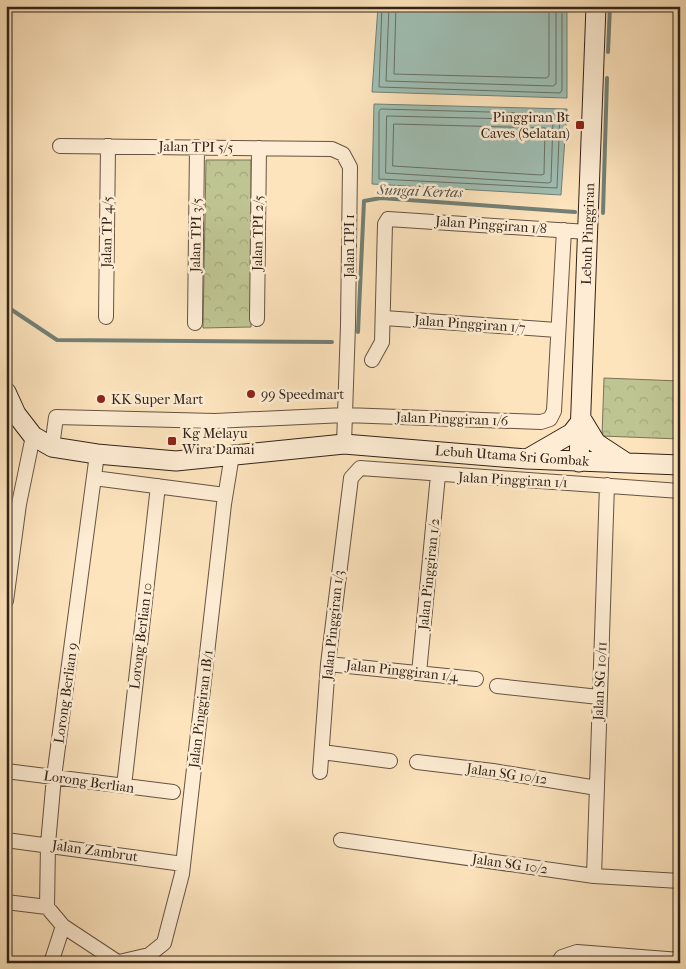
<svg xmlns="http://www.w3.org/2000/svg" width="686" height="969" font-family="'IM FELL French Canon',serif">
<defs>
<pattern id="park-crowns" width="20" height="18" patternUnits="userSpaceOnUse" patternTransform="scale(1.25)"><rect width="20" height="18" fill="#bec492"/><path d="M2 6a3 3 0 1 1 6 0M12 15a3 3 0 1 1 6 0" fill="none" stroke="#a4a87d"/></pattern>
</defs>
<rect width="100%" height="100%" fill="#fde4bd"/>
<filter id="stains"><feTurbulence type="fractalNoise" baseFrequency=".004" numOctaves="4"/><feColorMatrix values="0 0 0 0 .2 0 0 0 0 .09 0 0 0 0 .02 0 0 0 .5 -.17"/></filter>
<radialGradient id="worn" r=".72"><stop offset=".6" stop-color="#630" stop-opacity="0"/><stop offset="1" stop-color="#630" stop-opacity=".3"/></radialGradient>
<path fill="url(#park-crowns)" stroke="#787456" d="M206,160H251V327L203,328Z
M604,378L680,381V439L602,436Z"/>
<path fill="#9fbeb3" stroke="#738076" d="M378,6H567V98L372,92Z
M374,104L567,109L561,195L372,184Z"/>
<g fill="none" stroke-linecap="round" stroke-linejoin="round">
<path stroke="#687066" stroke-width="1" d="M382,6L379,87L560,93L562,90V6
M389,6L386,81L553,86L556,84V6
M396,6L394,74L546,78L549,76V6
M381,109L560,114L557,188L379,179V112Z
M387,116L553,120L551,182L548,183L386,173Z
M394,124L545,128L544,174L541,175L393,166Z"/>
<path stroke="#738076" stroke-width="4" d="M608,52L610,6
M603,213L607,78
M6,306L57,340L332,342
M358,332L364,201L381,198L575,212"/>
<g stroke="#655343" stroke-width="16">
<path id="street" d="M60,146L332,149L343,154L350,167L348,325L344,444
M106,317L108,146
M384,318L557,330
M257,319L259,148
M195,323L197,147
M372,360L382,342L385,224L388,219L588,232
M52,447L56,417L215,421L345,415L541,422L550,419L554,411L564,230
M97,454L54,777L48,844L47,907L63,926L119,963
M94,478L225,495
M6,601L19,504L33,436
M328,664L476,679
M419,673L438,475
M497,686L599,697
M322,752L390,761
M417,762L493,771L597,788
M6,771L173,792
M320,772L328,664L351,478L360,468L680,491
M124,786L158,486
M6,840L183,864
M341,840L594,876L680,881
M594,876L607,485
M6,902L47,907
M119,962L149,955L164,943L182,874L224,504L232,455
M51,963L63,926
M558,963L562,957L577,952L680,960"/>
</g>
<g stroke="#32231a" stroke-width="21">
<path id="secondary" d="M6,392L16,414L33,436L52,447L97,454L176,461L344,444L527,459L680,465
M582,420L596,443L625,462
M527,459L572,433L582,420
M579,462L596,6"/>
</g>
<use href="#street" stroke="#feedd4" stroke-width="14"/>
<use href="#secondary" stroke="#feedd4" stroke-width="19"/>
</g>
<g fill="#8f2418" stroke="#feedd4" stroke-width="2">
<rect x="575" y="120" width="10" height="10" rx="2.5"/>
<circle cx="251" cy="394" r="5"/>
<circle cx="101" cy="399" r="5"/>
<rect x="167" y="436" width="10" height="10" rx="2.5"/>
</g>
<g text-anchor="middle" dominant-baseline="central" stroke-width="5" stroke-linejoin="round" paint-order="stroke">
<g font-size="14" fill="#32231a" stroke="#feedd4" text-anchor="start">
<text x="570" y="117" text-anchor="end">Pinggiran Bt<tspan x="570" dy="16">Caves (Selatan)</tspan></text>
<text x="261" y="394">99 Speedmart</text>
<text x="111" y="399">KK Super Mart</text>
<text x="182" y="433">Kg Melayu<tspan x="182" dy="16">Wira Damai</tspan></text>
</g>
<g font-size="14" fill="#32231a" stroke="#feedd4">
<text transform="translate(196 147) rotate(1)">Jalan TPI 5/5</text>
<text transform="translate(491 225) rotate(4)">Jalan Pinggiran 1/8</text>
<text transform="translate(107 232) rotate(-89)">Jalan TP 4/5</text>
<text transform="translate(258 233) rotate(-89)">Jalan TPI 2/5</text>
<text transform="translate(588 234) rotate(-88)">Lebuh Pinggiran</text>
<text transform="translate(196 235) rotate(-89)">Jalan TPI 3/5</text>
<text transform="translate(349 246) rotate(-90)">Jalan TPI 1</text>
<text transform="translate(470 324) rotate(4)">Jalan Pinggiran 1/7</text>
<text transform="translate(452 419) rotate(2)">Jalan Pinggiran 1/6</text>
<text transform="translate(512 456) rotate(4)">Lebuh Utama Sri Gombak</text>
<text transform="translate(513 480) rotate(3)">Jalan Pinggiran 1/1</text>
<text transform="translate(429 574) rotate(-84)">Jalan Pinggiran 1/2</text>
<text transform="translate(333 625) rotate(-84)">Jalan Pinggiran 1/3</text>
<text transform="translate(141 636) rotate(-83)">Lorong Berlian 10</text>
<text transform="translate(402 671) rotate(6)">Jalan Pinggiran 1/4</text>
<text transform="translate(600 681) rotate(-87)">Jalan SG 10/11</text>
<text transform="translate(66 693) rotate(-82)">Lorong Berlian 9</text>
<text transform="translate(201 709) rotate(-83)">Jalan Pinggiran 1B/1</text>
<text transform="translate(507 774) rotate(8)">Jalan SG 10/12</text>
<text transform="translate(89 782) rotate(8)">Lorong Berlian</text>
<text transform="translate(95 851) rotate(8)">Jalan Zambrut</text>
<text transform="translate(510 864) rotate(8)">Jalan SG 10/2</text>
</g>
<g font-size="15" font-style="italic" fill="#535248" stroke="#feedd4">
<text transform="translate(420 191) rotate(2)">Sungai Kertas</text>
</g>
</g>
<rect width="686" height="969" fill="none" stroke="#fde4bd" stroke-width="25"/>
<rect x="8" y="8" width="671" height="954" fill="none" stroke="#32231a" stroke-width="2.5"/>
<rect x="12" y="12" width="661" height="944" fill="none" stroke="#32231a"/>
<rect width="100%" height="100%" filter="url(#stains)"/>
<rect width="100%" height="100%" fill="url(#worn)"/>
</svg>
